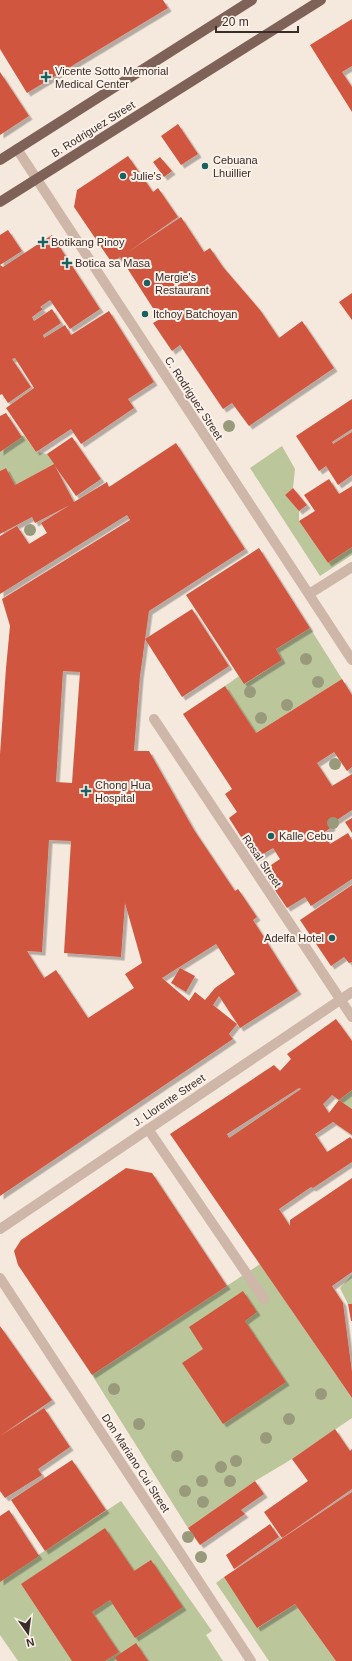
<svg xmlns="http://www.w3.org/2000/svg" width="352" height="1661" font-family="Helvetica,sans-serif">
<defs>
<filter id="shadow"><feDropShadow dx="3.5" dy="3.5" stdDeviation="0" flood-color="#0004"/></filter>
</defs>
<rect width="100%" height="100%" fill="#f5e8dd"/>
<path fill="#bbc69b" d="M24,435L36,452L47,454L54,464L15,485L6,468L0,471V452Z
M282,446L295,469L293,488L285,495L299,511V521L328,563L352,547V555L320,576L250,468Z
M310,628L342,679L256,733L225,686L239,676L245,684L282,660L276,649Z
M352,1090V1109L339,1100Z
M260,1264L352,1398V1418L292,1459L255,1481L188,1528L92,1375Z
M352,1275V1304H348L340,1288Z
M121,1501L212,1631L206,1635L223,1661H18L0,1635V1580Z
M224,1577L258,1628L295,1604L336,1661H269L216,1583Z"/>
<path fill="#d1573f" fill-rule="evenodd" filter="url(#shadow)" d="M0,0H163L168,8L27,93L0,49Z
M352,19V66L342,72L352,87V112L310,45Z
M0,72L29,116L0,135Z
M178,124L198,154L181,165L161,136Z
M128,156L153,192L158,188L178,217L128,252L181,217L204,252L210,248L223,267L260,310L279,338L302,321L334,368L249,426L232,403L223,409L180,345L172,351L153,323L160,319L120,257L112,263L74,207L77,190Z
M160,157L172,171L164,177L153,162Z
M8,230L22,251L0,265L3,267L52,235L100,309L70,329L50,300L40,307L43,309L32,317L34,321L52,309L61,323L43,335L44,338L65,325L71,335L109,311L154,382L128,399L134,408L81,444L71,429L36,452L6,408L34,388L15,358L12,359L31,387L8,403L2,394L0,395V235Z
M352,293V320L339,302Z
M352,399V429L332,442L333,444L352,432V475L338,485L326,466L319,471L296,436Z
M6,413L22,437L0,452V416Z
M72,437L101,479L76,496L55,466L74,502L107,482L109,487L176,443L245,549L149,611L140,676L134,751H149L194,830L235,891L238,889L257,917L253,920L298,991L240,1028L219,996L213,1005L237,1024L229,1034L233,1039L0,1196V754L6,668L10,626L2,599L130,520L127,515L0,594V536L17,526L29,544L47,533L41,523L70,505L35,523L32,517L0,534V471L6,468L15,485L54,464L47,454ZM63,671L80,672L72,783L56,782ZM49,840L71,841L64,953L121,957L125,903L142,963L125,974L134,988L88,1018L56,970L44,978L27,951L42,952ZM216,944L235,974L215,988L205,1000L195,992L189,1001L162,978Z
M329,479L339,494L352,486V547L328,563L299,521L315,511L304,495Z
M293,488L307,505L299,511L285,495Z
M259,548L310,628L276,649L282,660L244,684L186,595Z
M192,609L229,666L182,697L145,639Z
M342,679L352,695V767L347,771L334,752L317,763L332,786L352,774V810L331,824L332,827L323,833L330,844L348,833L352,840V879L311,906L305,897L287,908L262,871L280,859L273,848L255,859L229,818L237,812L225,794L232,789L183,714L225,686L256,733Z
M352,818V833L345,822Z
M352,885V962L349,963L344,957L331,966L300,920Z
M180,968L195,976L186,992L171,983Z
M336,1019L352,1041V1090L339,1100L332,1095L323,1104L329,1113L339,1100L352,1109V1135L333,1122L315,1134L327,1152L350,1137L352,1139V1162L313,1188L311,1187L279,1209L290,1226V1220L352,1178V1272L332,1286L343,1303L352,1372V1398L170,1134L274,1065L280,1071L291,1059L287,1054ZM299,1088L301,1089L229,1138L227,1134Z
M126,1168L152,1173L227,1286L92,1375L18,1265L14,1251L21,1240Z
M243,1291L257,1312L245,1321L286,1382L223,1424L182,1363L203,1349L189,1327Z
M348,1304H352V1321H351Z
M0,1326L52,1400L0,1436Z
M44,1408L70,1447L38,1469L42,1475L5,1498L0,1491V1436Z
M335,1429L350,1451L352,1449V1489L282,1538L264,1512L308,1481L292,1459Z
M72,1460L106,1510L45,1551L11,1500Z
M255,1481L264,1494L241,1510L245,1514L200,1545L188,1528Z
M352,1492V1661H336L295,1604L257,1628L224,1577Z
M9,1510L39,1556L0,1582V1516Z
M270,1524L279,1537L234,1569L226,1555Z
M105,1528L134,1571L151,1560L183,1607L135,1638L110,1600L92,1612L119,1652L105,1661H72L21,1584Z
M136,1643L148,1661H117L115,1657Z"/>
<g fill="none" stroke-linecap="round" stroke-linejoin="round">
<path stroke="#ceb6a8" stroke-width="10" d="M17,149L352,660
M309,594L352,567
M154,719L352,1017
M148,1129L264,1299
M0,1229L352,992
M0,1278L251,1661"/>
<path stroke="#7e6258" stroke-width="10" d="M0,160L252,0
M0,202L321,0"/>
</g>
<g fill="#999a7b">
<circle cx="229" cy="426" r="6"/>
<circle cx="30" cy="530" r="6"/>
<circle cx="306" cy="659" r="6"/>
<circle cx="318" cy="682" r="6"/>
<circle cx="250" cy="692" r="6"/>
<circle cx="287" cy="705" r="6"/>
<circle cx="261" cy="718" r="6"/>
<circle cx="335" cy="764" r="6"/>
<circle cx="333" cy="823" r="6"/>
<circle cx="114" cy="1389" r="6"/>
<circle cx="321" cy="1394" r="6"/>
<circle cx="289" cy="1419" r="6"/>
<circle cx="139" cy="1424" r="6"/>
<circle cx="266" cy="1438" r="6"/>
<circle cx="177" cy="1456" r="6"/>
<circle cx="236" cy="1461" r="6"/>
<circle cx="221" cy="1467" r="6"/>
<circle cx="202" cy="1481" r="6"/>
<circle cx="230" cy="1481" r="6"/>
<circle cx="185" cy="1491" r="6"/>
<circle cx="203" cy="1502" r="6"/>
<circle cx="188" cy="1537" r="6"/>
<circle cx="201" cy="1557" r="6"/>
</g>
<g fill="#1a6160" stroke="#fcf2ea" stroke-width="1.5">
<path d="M44 71h4v4h4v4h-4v4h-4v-4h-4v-4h4z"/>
<circle cx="205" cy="166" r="4"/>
<circle cx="123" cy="176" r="4"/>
<path d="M41 236h4v4h4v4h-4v4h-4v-4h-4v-4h4z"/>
<path d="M65 257h4v4h4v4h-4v4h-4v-4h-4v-4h4z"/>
<circle cx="147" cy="283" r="4"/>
<circle cx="145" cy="314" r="4"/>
<path d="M84 785h4v4h4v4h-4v4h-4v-4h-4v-4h4z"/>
<circle cx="271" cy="836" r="4"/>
<circle cx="332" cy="938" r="4"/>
</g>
<g text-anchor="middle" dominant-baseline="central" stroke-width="4" stroke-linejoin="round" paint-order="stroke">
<g font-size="11" fill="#3a2d29" stroke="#fcf2ea" text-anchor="start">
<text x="55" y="71">Vicente Sotto Memorial<tspan x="55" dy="13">Medical Center</tspan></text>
<text x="213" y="160">Cebuana<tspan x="213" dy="13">Lhuillier</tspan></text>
<text x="131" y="176">Julie's</text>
<text x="51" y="242">Botikang Pinoy</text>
<text x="75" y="263">Botica sa Masa</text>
<text x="155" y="277">Mergie's<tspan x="155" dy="13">Restaurant</tspan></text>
<text x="153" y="314">Itchoy Batchoyan</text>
<text x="95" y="785">Chong Hua<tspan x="95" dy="13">Hospital</tspan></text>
<text x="279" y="836">Kalle Cebu</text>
<text x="324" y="938" text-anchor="end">Adelfa Hotel</text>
</g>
<g font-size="11" fill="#3a2d29" stroke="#fcf2ea">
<text transform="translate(93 129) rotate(-32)">B. Rodriguez Street</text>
<text transform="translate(194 398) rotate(57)">C. Rodriguez Street</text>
<text transform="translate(262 861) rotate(56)">Rosal Street</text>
<text transform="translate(169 1100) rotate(-34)">J. Llorente Street</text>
<text transform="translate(136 1463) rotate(57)">Don Mariano Cui Street</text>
</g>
</g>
<g transform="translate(28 1633) rotate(166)" stroke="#fcf2ea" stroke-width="3" paint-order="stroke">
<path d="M0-3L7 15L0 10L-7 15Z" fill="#3a2d29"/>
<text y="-6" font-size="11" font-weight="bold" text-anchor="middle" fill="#3a2d29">N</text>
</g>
<path d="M216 26v6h82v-6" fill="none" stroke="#3a2d29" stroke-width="2"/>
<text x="222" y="26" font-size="12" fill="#3a2d29" stroke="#fcf2ea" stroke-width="3" paint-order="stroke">20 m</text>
</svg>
